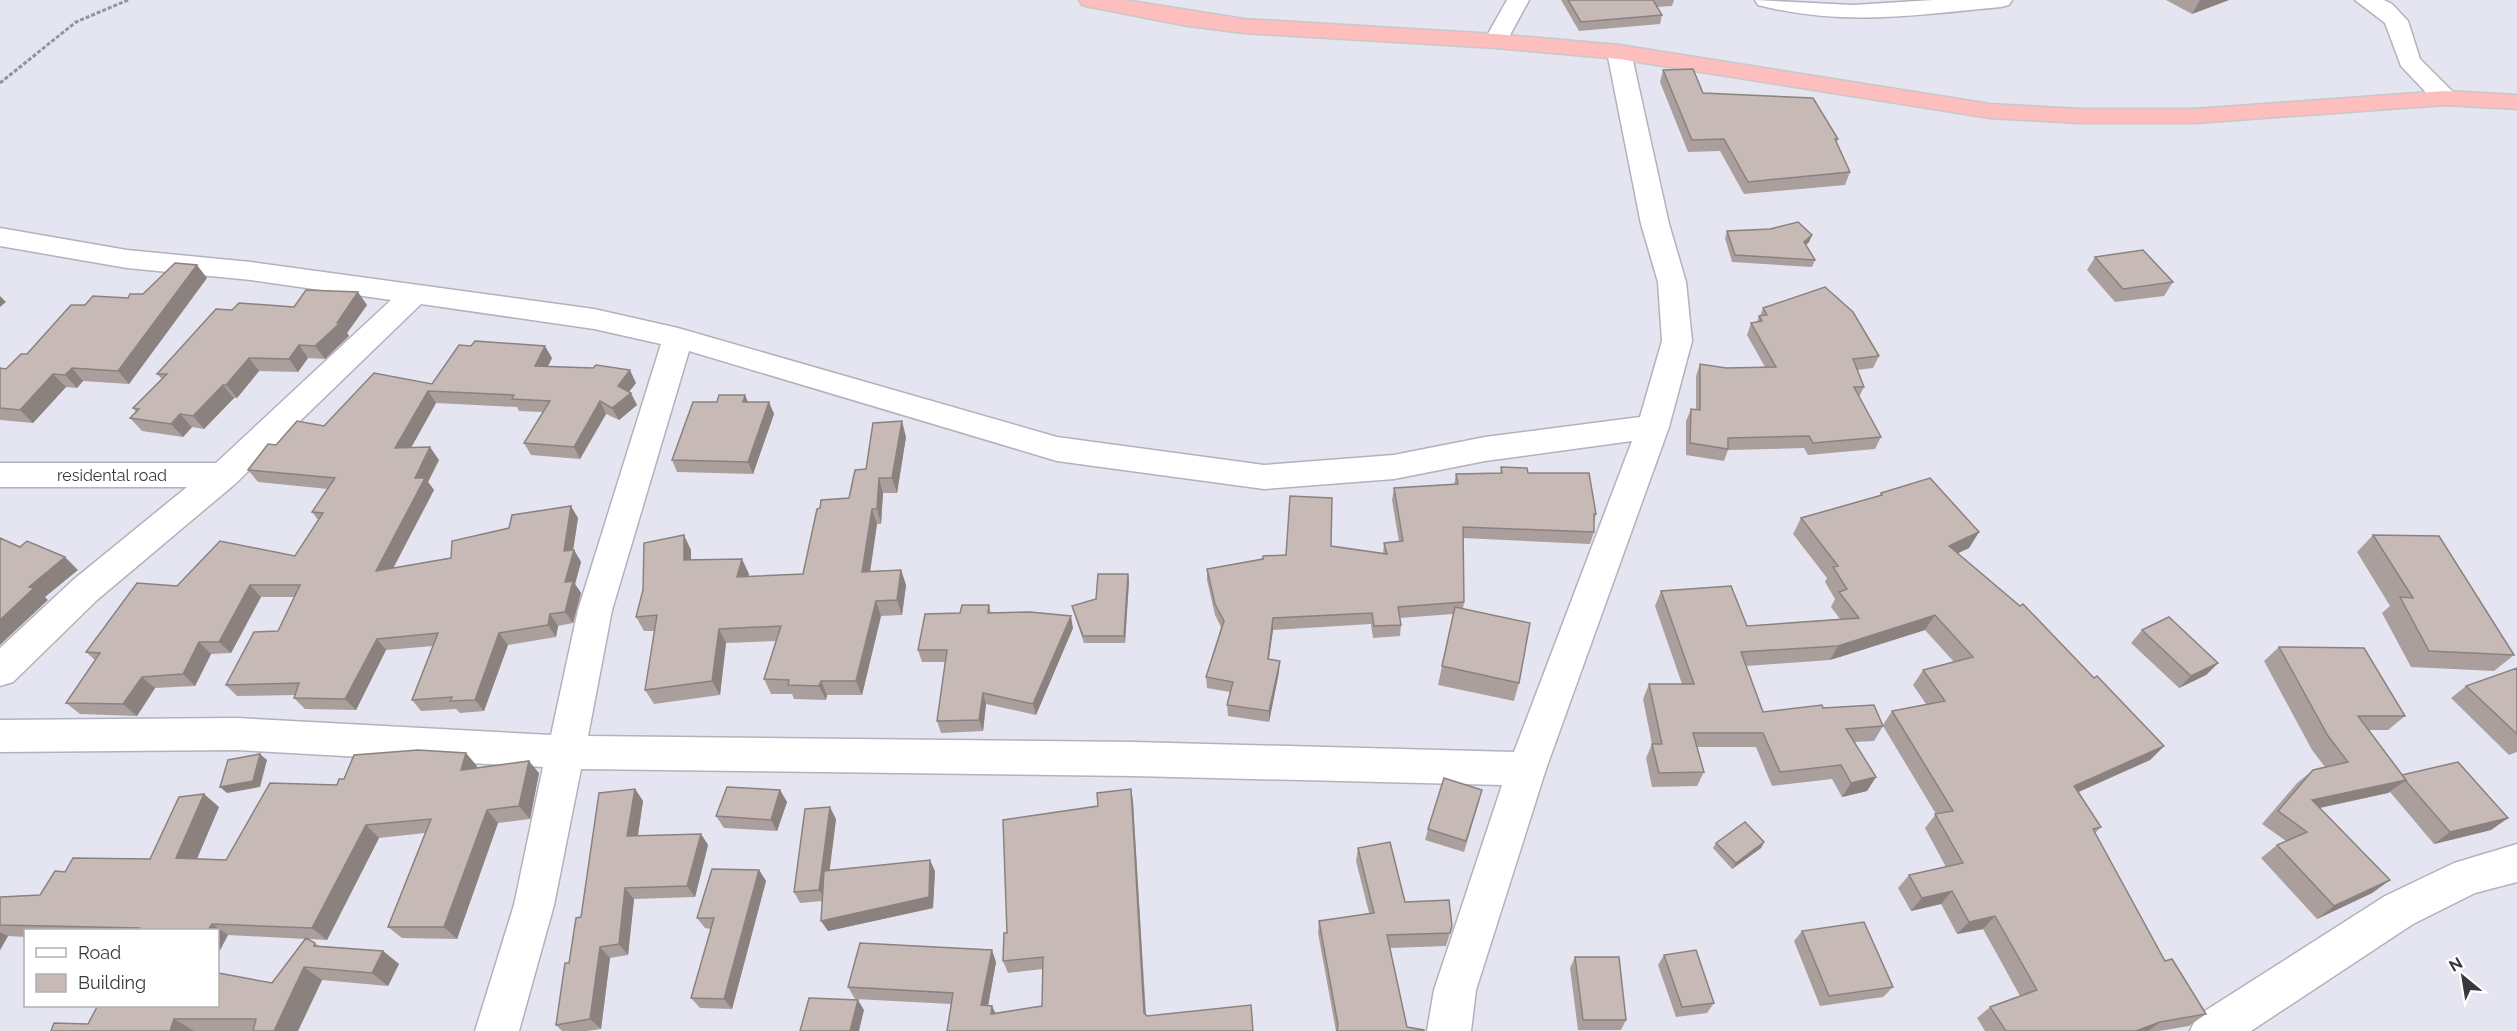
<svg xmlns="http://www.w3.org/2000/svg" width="2517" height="1031" font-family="Raleway,sans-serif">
<rect width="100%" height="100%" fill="#e5e5f1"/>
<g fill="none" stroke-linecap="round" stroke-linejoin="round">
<g stroke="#b2b2bd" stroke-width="3">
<path id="minor" d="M1507,0H1529L1504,46H1488L1484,41Z
M1755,0L1853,5L1933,0H2012L2009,5L2001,7C1914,15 1844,27 1758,5Z
M2355,0H2384L2392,4L2408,21L2420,59L2454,93L2457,98L2454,103L2445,105L2436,103L2401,66L2385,23Z
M1619,45L1627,47L1631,52L1669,224L1686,282L1692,341L1669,427L1546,769L1476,990L1471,1031H1427L1434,990L1502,785L1133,776L581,769L554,905L519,1031H475L514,905L543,767L236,750L0,752V720L236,718L551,735L578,610L661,344L594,329L421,304L235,484L97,600L13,682L0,686V648L73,580L187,487H0V463H216L391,300L251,280L127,268L0,246V228L127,250L251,262L594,309L678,328L1057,437L1264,465L1394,455L1485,437L1640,417L1662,341L1658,282L1641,224L1607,52L1611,47ZM689,351L1057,461L1264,489L1394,479L1485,461L1632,441L1514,752L1133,742L588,736L612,610Z
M2517,844V882L2475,893L2413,924L2251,1031H2190L2197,1016L2385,896L2454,863Z"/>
</g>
<g stroke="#c8c8c9" stroke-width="3">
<path id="highway" d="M1079,0H1125L1244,19L1496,34L1619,45L1990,104L2079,109H2195L2445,91L2517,95V109L2445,105L2195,123H2079L1990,118L1619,59L1496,48L1244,33L1188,26L1090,7L1082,5Z"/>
</g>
<path stroke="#93939b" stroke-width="3" stroke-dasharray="4 2" stroke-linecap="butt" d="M0,83L76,22L128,0"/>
<use href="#minor" fill="#fff" fill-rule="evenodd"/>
<use href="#highway" fill="#fcbfbe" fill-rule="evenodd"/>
</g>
<path fill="#aa9f9d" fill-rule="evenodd" d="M1561,0H1674L1672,6L1657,7L1662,15L1660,24L1579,31Z
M2166,0H2229L2192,14Z
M1663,70L1703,93L1838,139L1836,143L1850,172L1845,185L1744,194L1720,151L1688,152L1660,82Z
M1727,231L1812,235L1809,242L1806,245L1815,260L1812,267L1732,262L1725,238Z
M2095,257L2173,282L2164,296L2115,302L2087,270Z
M207,278L129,384L83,381L77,388L66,387L33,423L0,420V368L6,369L27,354L85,305L128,298Z
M367,305L347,333L349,336L325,359L308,358L298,372L259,371L237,398H234L204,429L192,427L183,437L142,431L130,418L136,412L133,408L162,379L157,374L232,310Z
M1763,308L1879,356L1873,368L1857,370L1864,387L1859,397L1881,437L1875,449L1808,455L1804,448L1728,450L1724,461L1686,455V421L1691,409H1696V376L1700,364L1726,368L1765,367L1747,335L1751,323L1757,322L1759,316H1760Z
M552,358L548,366L636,383L629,392L637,405L619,420L606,414L580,459L531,455L524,443L543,412L519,411L517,407L436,403L411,448L439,460L428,482L434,490L393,568L451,558L578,518L573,550H574L581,562L575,584L581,593L573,623L558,626L556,637L508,645L484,711L460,713L456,709L421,711L412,700L433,646L386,650L356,710L305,709L294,698L295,695L237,696L226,685L278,631L294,597H261L231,653L211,654L195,686L155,688L137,716L80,714L66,703L95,660L86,652L177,586L295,556L318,520L312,512L328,489L258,482L248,470L276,445L432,384Z
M748,402H769L774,414L753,474L677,472L672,460Z
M906,437L897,493H883L881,524H877L870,571L901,570L906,585L902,615L881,616L862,695H827L826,700L794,699L792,694H771L764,679L776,641L726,643L720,695L654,704L645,690L655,631H644L636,617L691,550V560L749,574L748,577L803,574L820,508L849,498L866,469Z
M1501,467L1528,473L1596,514L1594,523V532L1590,544L1463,538L1464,602L1463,609L1519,683L1514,701L1438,685L1453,614L1400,618L1401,625L1400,636L1373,638L1371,624L1273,630L1269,659L1279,672L1269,722L1228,716L1227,705L1230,692L1207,688L1206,677L1221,627L1215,615L1207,580V569L1331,546L1383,554L1384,543L1399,542L1392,500L1394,488L1454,485L1456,474L1500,473Z
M1881,493L1979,532L1969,548L1957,553L2094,678L2164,746L2150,760L2079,792L2101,827L2095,833L2165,961L2206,1014L2189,1026L2159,1031H1985L1977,1018L1990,1007L2020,996L1983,929L1957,934L1941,904L1911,911L1898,888L1909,875L1946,867L1925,828L1936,814L1883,726L1874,741L1854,742L1876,777L1867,791L1842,797L1832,779L1772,786L1756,747H1697L1704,772L1697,786L1652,787L1646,758L1652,744L1643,699L1649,684H1682L1655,606L1661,591L1747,626L1840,619L1831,607L1835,599L1825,582L1827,578L1793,534L1801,518L1879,496ZM1925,630L1954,662L1923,670L1913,685L1926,704L1892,711L1883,725L1823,708L1763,712L1746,666L1830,660Z
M2373,535L2514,655L2494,671L2411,667L2382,613L2390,606L2357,552Z
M1128,574L1129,581L1125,643H1084L1074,613L1072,606L1096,599Z
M989,605L991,613L1073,628L1036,715L986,704L983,731L941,733L937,721L945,662H922L918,650L960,613Z
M2142,630L2218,663L2206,675L2179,688L2131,643Z
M2279,647L2405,716L2388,730H2369L2402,775L2508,818L2491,830L2434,844L2390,792L2388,793L2320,808L2390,880L2372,893L2317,919L2261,858L2277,845L2286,841L2262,824L2297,783L2313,770L2325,767L2312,750L2264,661Z
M2517,668V752L2509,755L2451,698L2466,686Z
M477,766V768L539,773L530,819L498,823L457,939L402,938L388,927L425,833L379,838L327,940L308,939L319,946L383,951L399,964L388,986L322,980L298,1031H51L88,1024L218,1005L272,983L305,939L228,935L220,950H218V930H26V937L8,936L0,950V897L40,895L65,872L150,859L219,807L197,859L226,860L337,785L344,779Z
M635,789L643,801L638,836L701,834L708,845L695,897L634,899L628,955L610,958L601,1029L587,1031H562L556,1025L581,917Z
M1131,789L1133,802L1146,1014L1147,1016L1253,1031H947L951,1004L855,999L848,987L996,962L988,1006H992L995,1013L1042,1006L1043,969L1008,973L1003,961L1007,933L1098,806Z
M780,790L787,802L777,831L724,828L716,816Z
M1479,802L1464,852L1425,840L1428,829Z
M836,819L829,870L935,871L933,908L828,931L822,901L800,903L794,892Z
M1764,842L1761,848L1732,869L1713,848L1716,843Z
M1358,848L1405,902L1452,926L1446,946L1390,948L1407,1027L1424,1031H1336L1318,933L1319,921L1369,913L1356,861Z
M759,870L766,881L732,1009L700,1008L691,998L711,929L705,928L697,918Z
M1802,931L1893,987L1883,997L1820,1006L1794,941Z
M1664,955L1714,1003L1707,1013L1676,1017L1658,965Z
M1575,957L1626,1020L1621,1030H1578L1570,968Z"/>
<path fill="#8b827f" d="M2200,0H2229L2192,14Z
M1812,235L1809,242L1801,249L1804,242Z
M197,265L207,278L129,384L118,371Z
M358,292L367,305L347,333L349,336L325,359L315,346L337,323Z
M0,296L6,302L0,307Z
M299,345L308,358L298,372L289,359Z
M545,346L552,358L542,378L535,366Z
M249,358L259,371L237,398L226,385Z
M72,368L83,381L77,388L65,375Z
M630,370L636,383L624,398L631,393L637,405L619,420L612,408L618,386Z
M53,374L66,387L33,423L20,410Z
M223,385L234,398L204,429L193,416Z
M428,391L436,403L404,460L395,448Z
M745,395L750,407L743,402Z
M600,401L606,414L580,459L574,447Z
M769,402L774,414L753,474L748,462Z
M180,414L192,427L183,437L171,424Z
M902,421L906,437L897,493L892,478Z
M430,447L439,460L428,482L434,490L386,582L376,571L415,478Z
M879,478L883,493L881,524L877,509Z
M571,506L578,518L572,557L574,550L581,562L575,584L581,593L573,623L565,612L564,551Z
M872,509L877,524L868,586L862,572Z
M1979,532L1969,548L1940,562L1949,546Z
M684,535L691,550V575L684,560Z
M65,557L78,570L45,597L48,600L0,645V620L29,587Z
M742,559L749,574L744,592L737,577Z
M901,570L906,585L902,615L897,600Z
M1128,574L1129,581L1125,643L1124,636Z
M250,585L261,597L231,653L219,642Z
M876,601L881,616L862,695L856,681Z
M550,614L558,626L556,637L548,625Z
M1935,615L1925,630L1830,660L1838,646Z
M1071,616L1073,628L1036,715L1033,704Z
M1273,618V630L1267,670L1268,659Z
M719,629L726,643L720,695L712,681Z
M499,633L508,645L484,711L475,700Z
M377,639L386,650L356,710L345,699Z
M199,642L211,654L195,686L183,674Z
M1280,661L1279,672L1269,722V711Z
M2218,663L2206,675L2179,688L2191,676Z
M142,677L155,688L137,716L123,704Z
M821,681L827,695L826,700L819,686Z
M983,693L986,704L983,731L979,720Z
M2164,746L2150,760L2062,799L2074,786Z
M466,753L477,766L472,783L461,770Z
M260,754L267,760L260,787L227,793L220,787Z
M529,761L539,773L530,819L519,806Z
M1876,777L1867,791L1842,797L1851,783Z
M2406,780L2388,793L2295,813L2312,800Z
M635,789L643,801L636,847L627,836Z
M1131,789L1133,802L1146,1024L1144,1013Z
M780,790L787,802L777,831L771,820Z
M204,794L219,807L192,870L176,858Z
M830,807L836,819L826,901L819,890Z
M487,810L498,823L457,939L444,927Z
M2508,818L2491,830L2434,844L2450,832Z
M366,825L379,838L327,940L312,928Z
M701,834L708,845L695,897L687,886Z
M1764,842L1761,848L1732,869L1736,863Z
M930,860L935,871L933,908L828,931L821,921Z
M759,870L766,881L732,1009L724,999Z
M2390,880L2372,893L2317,919L2334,906Z
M625,888L634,899L628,955L619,944Z
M1952,891L1941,904L1911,911L1922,898Z
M1995,916L1983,929L1957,934L1969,922Z
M212,924L228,935L220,950L218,949V930H208Z
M0,932L8,936L0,950Z
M600,947L610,958L601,1029L590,1019Z
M992,950L996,962L986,1017L981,1005Z
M383,951L399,964L388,986L372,973Z
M304,967L322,980L298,1031H274Z
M858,1000L864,1010L859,1031H850Z
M992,1006L997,1017L991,1014Z
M174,1019L194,1031H170Z
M2160,1022L2148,1031H2136Z"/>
<path fill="#c6b9b6" stroke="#8b827f" stroke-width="1.5" d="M1568,0H1653L1662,15L1581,22Z
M1693,69L1703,93L1813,98L1838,139H1835L1850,172L1748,182L1724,139L1692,140L1663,70Z
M1798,222L1812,235L1804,242L1815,260L1735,255L1727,231L1770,229Z
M2143,250L2173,282L2123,289L2095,257Z
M175,263L197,265L118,371L72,368L65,375L53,374L20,410L0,408V368L6,369L21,354H27L71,305H85L93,296L128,298L130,294H143Z
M1825,287L1853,312L1879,356L1853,359L1864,387H1854L1881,437L1813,443L1809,436L1728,438V449L1690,443L1691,409L1700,410V364L1726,368L1776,367L1751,323L1762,321L1759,316L1767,315L1763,308Z
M306,290L358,292L337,323H340L315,346L299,345L289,359L249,358L226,385H223L193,416L180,414L171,424L130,418L139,409L133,408L167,374H157L216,309L232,310L239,303L294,307Z
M475,341L545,346L535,366L593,368L596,365L630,370L618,386L631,393L612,408L600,401L574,447L524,443L550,401L512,399L514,395L428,391L395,448L430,447L415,478H425L376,571L451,558L452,541L509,528L512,515L571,506L564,551L574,550L565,582L573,581L565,612L550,614L548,625L499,633L475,700L450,701L452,697L412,700L438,633L377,639L345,699L294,698L299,683L226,685L254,632L278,631L300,585H250L219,642H199L183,674L142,677L123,704L66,703L100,653L86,652L137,583L177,586L220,541L295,556L323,513L312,512L335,478L248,470L268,444L276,445L297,421L324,426L374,373L432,384L459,345L471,346Z
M719,395H745L743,402H769L748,462L672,460L693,402H717Z
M902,421L892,478H879L877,509H872L862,572L901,570L897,600L876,601L856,681H821L819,686L788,685L789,680L764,679L781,626L719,629L712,681L645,690L657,615L636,617L643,590L644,543L684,535V560L742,559L737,577L803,574L817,509L820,508L821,500L849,498L855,470L866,469L873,423Z
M1501,467L1527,468L1528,473H1589L1596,514H1594V532L1463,527L1464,602L1398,607L1401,625L1374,626L1372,613L1273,618L1268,659L1280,661L1269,711L1227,705L1233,682L1206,677L1224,621L1215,604L1207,569L1263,559V556L1286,555L1290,496L1332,498L1331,546L1387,554L1384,543L1403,541L1394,488L1458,484L1456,474L1502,473Z
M1930,478L1979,532L1949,546L2020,606L2023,604L2094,678L2097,676L2164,746L2074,786L2101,827L2093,829L2165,961L2172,959L2206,1014L2160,1022L2136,1031H2006L1990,1007L2037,990L1995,916L1969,922L1952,891L1922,898L1909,875L1963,863L1935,814L1953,811L1892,711L1945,701L1923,670L1973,657L1935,615L1838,646L1741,652L1763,712L1822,705L1823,708L1874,705L1883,726L1846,729L1876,777L1851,783L1841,765L1780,772L1763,733H1693L1704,772L1659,773L1652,744H1662L1649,684H1694L1661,591L1731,586L1747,626L1859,618L1839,592L1847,589L1833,567L1838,566L1801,518L1882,495L1881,493Z
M2373,535L2439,536L2514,655L2429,651L2400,597L2413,598Z
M0,538L20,547L27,541L65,557L29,587L34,588L0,620Z
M1098,574H1128L1124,636H1083L1072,606L1096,599Z
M962,605H989L988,613L1030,612L1071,616L1033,704L983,693L979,720L937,721L947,650H918L925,614L960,613Z
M1455,607L1530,623L1519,683L1442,666Z
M2169,617L2218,663L2191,676L2142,630Z
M2279,647L2364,648L2405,716H2358L2406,780L2312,800L2390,880L2334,906L2277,845L2307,832L2278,811L2313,770L2348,762L2328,736Z
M2517,668V734L2466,686Z
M418,750L466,753L461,770L529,761L519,806L487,810L444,927H388L431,819L366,825L312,928L212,924L208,930H137L139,928L0,925V897L40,895L55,871L65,872L73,858L150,859L179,797L204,794L176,858L226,860L270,783L337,785L339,779H344L354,755Z
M260,754L253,781L220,787L228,760Z
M2458,762L2508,818L2450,832L2405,780H2406L2402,775Z
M1444,778L1482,790L1466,841L1428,829Z
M727,787L780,790L771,820L716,816Z
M635,789L627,836L701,834L687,886L625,888L619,944L600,947L590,1019L556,1025L565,963H569L576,918L581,917L599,793Z
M1131,789L1144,1013L1147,1016L1251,1005L1253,1031H947L953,993L848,987L860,943L992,950L981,1005L992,1006L991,1014L1042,1006L1043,957L1003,961L1004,933H1007L1003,820L1098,806L1097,793Z
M830,807L819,890L794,892L805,809Z
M1745,822L1764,842L1736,863L1716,843Z
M1390,842L1405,902L1449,900L1452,926L1450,933L1387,935L1407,1027L1424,1030V1031H1337L1338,1025L1319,921L1374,913L1358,848Z
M930,860L929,897L821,921L824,871Z
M712,869L759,870L724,999L691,998L714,918H697Z
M1864,922L1893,987L1829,996L1802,931Z
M306,938L315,943L314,946L383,951L372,973L304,967L274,1031H253L256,1019H174L170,1031H51L54,1023L88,1024L98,1005H218V973L272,983Z
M1696,950L1714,1003L1682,1007L1664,955Z
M1575,957H1619L1626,1020H1583Z
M809,998L858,1000L850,1031H800Z"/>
<g text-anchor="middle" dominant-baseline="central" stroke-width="4.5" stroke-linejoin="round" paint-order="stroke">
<g font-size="16" fill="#39393d" stroke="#fff">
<text x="112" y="475">residental road</text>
</g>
</g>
<rect x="24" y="929" width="195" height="78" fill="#ffffff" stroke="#b0b0b1" stroke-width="1.5"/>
<rect x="36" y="948" width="30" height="9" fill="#ffffff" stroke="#b0b0b1" stroke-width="1.5"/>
<text x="78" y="959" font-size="18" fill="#39393d">Road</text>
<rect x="36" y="974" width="30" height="18" fill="#c6b9b6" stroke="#b0b0b1" stroke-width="1.5"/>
<text x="78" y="989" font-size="18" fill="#39393d">Building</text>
<g transform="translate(2463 977) rotate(330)" stroke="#ffffff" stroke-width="4.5" paint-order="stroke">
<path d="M0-4.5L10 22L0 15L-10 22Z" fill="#39393d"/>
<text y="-9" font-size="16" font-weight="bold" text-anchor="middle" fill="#39393d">N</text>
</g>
</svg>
